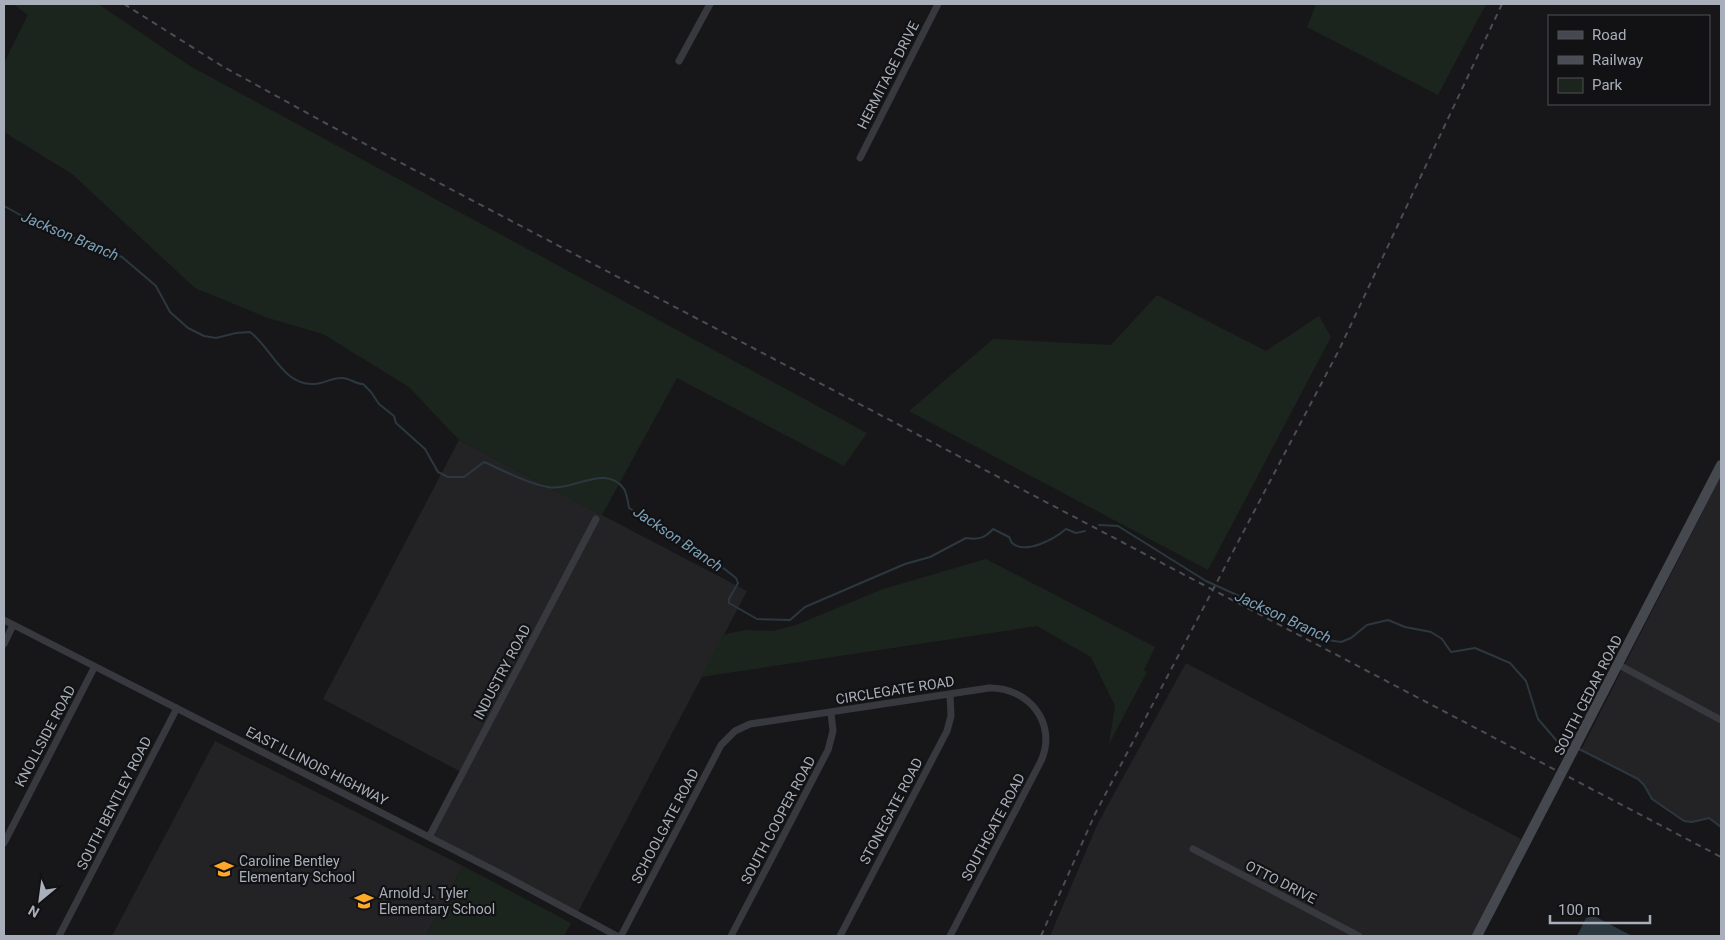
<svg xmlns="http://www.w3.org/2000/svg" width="1725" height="940" font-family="Roboto,sans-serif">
<rect width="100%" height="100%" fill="#171719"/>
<path fill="#232326" d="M459,440L747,591L578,912L433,836L465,774L323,699Z
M1721,476V827L1709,818L1692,822L1684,821L1652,799L1645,785L1638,780L1581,750Z
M1186,663L1521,839L1472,936H1050L1098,823Z
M215,741L463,866L426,936H112Z"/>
<path fill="#1c251d" d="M13,4H98L190,66L867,433L844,466L677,378L602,515L459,440L409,387L323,334L268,318L195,288L72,174L4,132V63L28,15Z
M1316,4H1486L1438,95L1307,27Z
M1157,295L1266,351L1319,316L1331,337L1208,570L909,411L993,339L1111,345Z
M986,559L1155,647L1144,670L1147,672L1109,744L1115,706L1091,657L1037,626L701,677L722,635L745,630L773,631L796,625L883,589Z
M463,866L571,923L564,936H426Z"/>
<path fill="#2c383f" d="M1592,916L1596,917L1632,936H1577L1586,918Z"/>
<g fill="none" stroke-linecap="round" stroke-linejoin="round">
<path stroke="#2c383f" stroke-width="2" d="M4,206L31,221L122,257L156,286L170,312L188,328L204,336L216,338L236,333L250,332C271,347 283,386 314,384C323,384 331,378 341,378C349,377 354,384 363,384L371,392L379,404L394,416L396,423L425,449L438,472L448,477H464L484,462C505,471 526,483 548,487C571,492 606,463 624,489C627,494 628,503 629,508C666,530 703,551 736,578L738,583L729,599V603L757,619L790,620L805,607L905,564L930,557L966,538C979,540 985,538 993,529L1009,537L1012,543C1026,555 1054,539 1066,529L1076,533L1085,531
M1099,525L1118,526L1206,581L1281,615L1328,640L1341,642L1351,638L1367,625L1388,620L1405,627L1431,632L1442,639L1451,652L1475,648L1510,663L1526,681L1538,719L1557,741L1572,745
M1579,749L1638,779L1644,785L1652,799L1684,821L1692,822L1709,818L1721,827"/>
<path stroke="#38393f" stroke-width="7" d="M679,61L710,4
M860,158L938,4
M4,620L509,878L617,936
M4,644L13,625
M1619,665L1721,720
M429,837L596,519
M4,843L94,668
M1193,849L1359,936
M59,936L177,708
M621,936L721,745L735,731L750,724L989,688C1028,687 1058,723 1041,761L950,936
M731,936L828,750L833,731L831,713
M840,936L947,731L951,716L950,694"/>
<path stroke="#45484f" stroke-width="10" d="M1477,936L1721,465"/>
<path stroke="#4a4d54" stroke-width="2" stroke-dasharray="6 5" stroke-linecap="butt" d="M124,4L222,66L327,124L1721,857
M1041,936L1095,814L1339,350L1502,4"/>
</g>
<defs>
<g id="school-bare" transform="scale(1.5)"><path d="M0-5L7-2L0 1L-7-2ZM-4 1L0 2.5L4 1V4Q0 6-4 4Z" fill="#ffa729" stroke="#121214" stroke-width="2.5" paint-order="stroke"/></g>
</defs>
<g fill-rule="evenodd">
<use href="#school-bare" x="224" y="869"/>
<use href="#school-bare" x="364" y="901"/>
</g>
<g text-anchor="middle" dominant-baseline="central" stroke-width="4.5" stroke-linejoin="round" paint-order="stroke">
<g font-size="14" fill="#a8afba" stroke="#121214">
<text transform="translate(888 75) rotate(-63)">HERMITAGE DRIVE</text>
<text transform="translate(502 672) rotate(-62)">INDUSTRY ROAD</text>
<text transform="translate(895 690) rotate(-9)">CIRCLEGATE ROAD</text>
<text transform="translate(1588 695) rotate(-63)">SOUTH CEDAR ROAD</text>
<text transform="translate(45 736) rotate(-62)">KNOLLSIDE ROAD</text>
<text transform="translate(317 766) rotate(27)">EAST ILLINOIS HIGHWAY</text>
<text transform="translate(114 803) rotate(-63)">SOUTH BENTLEY ROAD</text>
<text transform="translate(891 811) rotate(-62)">STONEGATE ROAD</text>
<text transform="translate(778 820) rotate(-62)">SOUTH COOPER ROAD</text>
<text transform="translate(665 826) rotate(-62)">SCHOOLGATE ROAD</text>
<text transform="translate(993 827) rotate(-62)">SOUTHGATE ROAD</text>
<text transform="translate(1281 882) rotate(27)">OTTO DRIVE</text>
</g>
<g font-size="14" fill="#a8afba" stroke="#121214" text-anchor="start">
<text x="239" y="861">Caroline Bentley<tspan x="239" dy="16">Elementary School</tspan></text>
<text x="379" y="893">Arnold J. Tyler<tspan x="379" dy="16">Elementary School</tspan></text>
</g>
<g font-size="15" font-style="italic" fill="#7ca1b8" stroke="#121214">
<text transform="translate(70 236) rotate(23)">Jackson Branch</text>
<text transform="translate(678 539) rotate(34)">Jackson Branch</text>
<text transform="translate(1283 617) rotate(25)">Jackson Branch</text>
</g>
</g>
<rect width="1725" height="940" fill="none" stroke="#a8afba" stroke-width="10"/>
<rect x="1548" y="15" width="162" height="90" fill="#121214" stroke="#4e5156"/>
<rect x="1558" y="31" width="25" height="8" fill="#45484f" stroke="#4e5156"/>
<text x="1592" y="40" font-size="15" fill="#a8afba">Road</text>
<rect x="1558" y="56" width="25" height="8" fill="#4a4d54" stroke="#4e5156"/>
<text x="1592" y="65" font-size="15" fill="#a8afba">Railway</text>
<rect x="1558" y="78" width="25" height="15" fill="#1c251d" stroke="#4e5156"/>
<text x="1592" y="90" font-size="15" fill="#a8afba">Park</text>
<g transform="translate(40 900) rotate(209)" stroke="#121214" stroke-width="4" paint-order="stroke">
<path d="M0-4L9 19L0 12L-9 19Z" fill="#a8afba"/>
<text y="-8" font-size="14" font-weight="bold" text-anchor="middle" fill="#a8afba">N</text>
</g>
<path d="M1550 915v8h100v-8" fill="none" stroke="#a8afba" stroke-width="2.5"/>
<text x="1558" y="915" font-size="15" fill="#a8afba" stroke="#121214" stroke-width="4" paint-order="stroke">100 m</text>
</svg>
